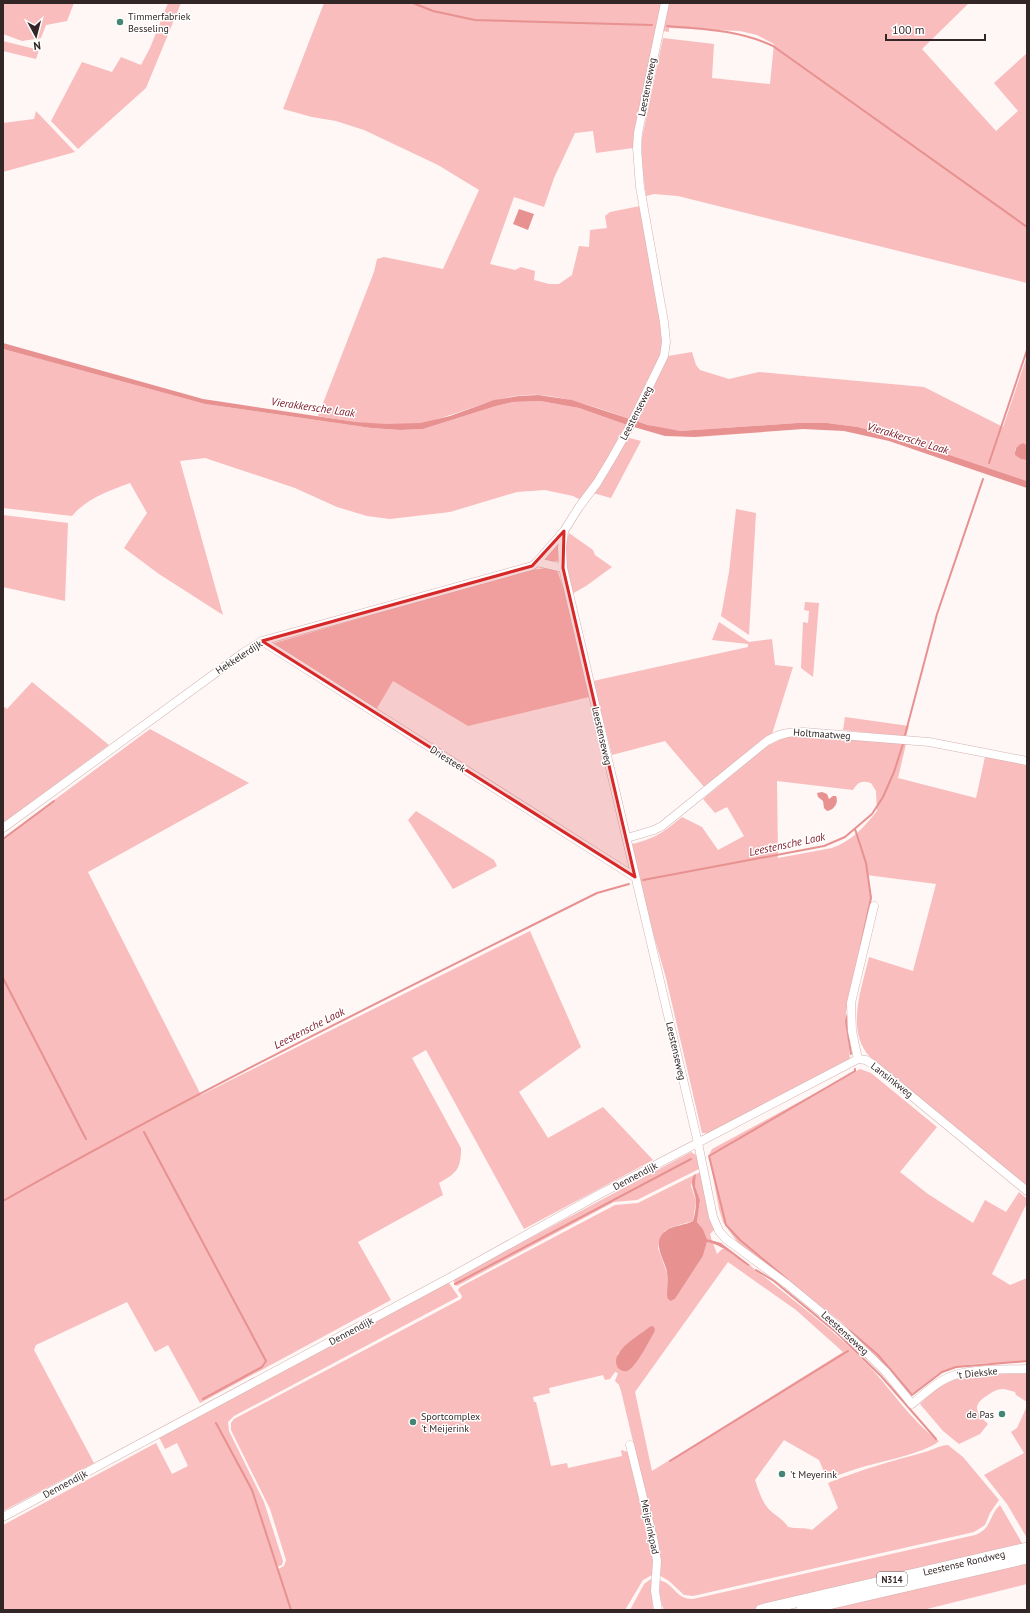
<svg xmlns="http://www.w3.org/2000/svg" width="1030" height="1613" font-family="'PT Sans',sans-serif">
<rect width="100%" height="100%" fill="#fef7f6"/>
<path fill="#f8bdbc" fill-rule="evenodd" d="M3,3H74L67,21L46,25L41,38L22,41L3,34Z
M168,3H181L146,88L78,149L51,121L82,62L112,72L121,57L141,65L150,48Z
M324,3H661L633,148L596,153L593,131L575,133L554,178L544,207L514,197L490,264L515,270L521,267L535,271L534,280L549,284H559L572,275L579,246L589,247L590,230L607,228L605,216L610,212L640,206L663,335V350L630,419C600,409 570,397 539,395C495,393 462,415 421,423C390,429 349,421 318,416L374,272L377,259L384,257L443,269L479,190L438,165L364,130L336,121L312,117L283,109Z
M669,3H969L922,49L996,131L1018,111L994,83L1027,53V283L678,196L654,194L646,196L642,166V138L663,38L714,44L712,78L770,84L774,44L757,35L740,31L669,28V32L663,31Z
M3,41L39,50L36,59L3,51Z
M36,111L75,152L3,172V123L34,119Z
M3,349L205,404L371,428L400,430L423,429L496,406L513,402L540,401L579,408L627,425L609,457L581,500L573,496L545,490L517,492L450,512L390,519L367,516L337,507L295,488L205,458L180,461L223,615L159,574L124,548L147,513L130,483C109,491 87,498 72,516L3,508Z
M692,352L696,365L700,370L729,379L759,372L924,387L1003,427L1027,356V445L1023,443L1015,449L1016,455L1021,459L1027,460V481L908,441L858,427L827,423H797L680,431L666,430L635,421L668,356Z
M626,437L641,441L611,498L593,493Z
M736,509L756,513L749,635L721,616L729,572Z
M3,515L68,523L65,601L3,587Z
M569,533L593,550L595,555L612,567L586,586L572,594C568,575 562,552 569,533Z
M559,541V561H543Z
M547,568L557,570L564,590L589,697L468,726L393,681L376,710L268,645L523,571Z
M805,602L819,603L813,677L801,668L803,622L808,623L809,611L804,610Z
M719,622L749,642L772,639L775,665L793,667L772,734L705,788L665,741L612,755L593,681L748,647V644L712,640Z
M32,682L109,745L3,823V706L7,709Z
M845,717L909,726L906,737L843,730Z
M150,729L249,783L88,872L201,1095L530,931L581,1047L519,1092L548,1138L603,1107L653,1160L524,1229L426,1050L412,1058L461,1148C461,1170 456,1173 439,1183L443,1195L358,1242L391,1300L200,1403L168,1345L155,1352L127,1302L36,1345L34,1350L94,1463L3,1511V838Z
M801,735L906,744L898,778L976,798L985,757L1027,765V1186L870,1057C845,1030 862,988 869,957L913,971L936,884L867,875L871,902L846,1012L850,1059L708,1133H702L666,978L642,895L632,844C656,838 662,833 682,817L702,827L718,850L744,836L727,807L715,813L703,799L766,747C777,740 788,736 801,735ZM777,781L853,790C858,782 861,780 871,783L876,791L877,811C864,827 852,841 832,848L778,858Z
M416,811L494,860L497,866L453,889L408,820Z
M860,1069L871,1073L937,1127L900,1172L928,1194L973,1223L985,1200L1006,1212L1019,1192L1027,1199V1203L992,1274L1010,1285L1027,1278V1362C1003,1364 975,1361 952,1369C938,1373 926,1384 915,1393H911L840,1321L738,1243L723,1222L719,1209L709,1155L712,1149Z
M691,1152L698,1156L700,1168L699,1169L637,1200L614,1202L457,1286L455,1285L453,1279Z
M701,1172L715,1229L710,1234L712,1241L707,1239L703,1229L697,1222L700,1200L695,1186L696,1174Z
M694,1175L691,1186L696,1201L693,1221L672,1227L665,1231L659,1241L658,1248L667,1273V1289L671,1301L675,1299L703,1256L707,1242L713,1243L717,1254L722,1249H725L748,1266L750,1265L752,1267C791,1299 833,1329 868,1365C891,1389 912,1422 939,1441C924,1454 877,1462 856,1469C846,1472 837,1476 827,1479L819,1460L784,1440L755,1480C758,1489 761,1499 767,1507C773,1515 783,1518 788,1527C796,1529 804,1527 812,1530L838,1508L828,1483C860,1470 892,1461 925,1452C933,1450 940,1445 948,1445L963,1457L999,1500L990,1513L985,1525L974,1532L693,1596L684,1595L669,1581L659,1575L656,1538L621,1391L619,1385L615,1381L618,1373L615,1372L610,1379L605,1380L603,1375L549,1388L550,1393L533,1397L534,1402H536L551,1466L567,1463L568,1468L622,1456L621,1450L628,1452L653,1559L652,1575L643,1580L625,1610H3V1525L156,1443L172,1474L188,1466L177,1443L165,1449L159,1437L447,1283H449L458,1296V1297L234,1416L228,1422L229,1431L264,1502L283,1561L282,1565L277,1567L278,1569L284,1566L286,1560L270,1509L231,1430V1423L234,1419L461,1299L462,1296L458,1290L460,1287L615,1205L638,1203ZM728,1262L796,1310L843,1352L652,1471L635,1392ZM649,1327L654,1333L634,1365L617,1354Z
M1027,1373V1402L1016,1395L1015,1392C1011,1391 1006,1389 1003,1389C997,1389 992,1392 988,1395C971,1405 976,1413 988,1424L980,1434L959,1444L943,1431L920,1404C928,1396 936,1388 947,1383C970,1371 1002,1374 1027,1373Z
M1027,1406V1538L1007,1504L984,1475L1024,1453L1011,1432L1017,1428Z
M1000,1505L1022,1543L1020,1548L753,1610H664C660,1600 659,1591 659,1580C674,1583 676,1600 693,1599L975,1535C992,1529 989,1515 1000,1505Z
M1027,1560V1584L923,1610H813Z
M651,1579L653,1610H630L644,1584Z"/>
<path fill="#e89191" d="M519,209L534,214L528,230L513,224Z
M3,343L203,399L356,422L386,424L420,423L450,416L494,400L519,396L538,395L572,400L648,425L680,431L797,423H827L858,427L908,441L1027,481V488L889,441L844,431L803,429L695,437L665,436L627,425L579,408L540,401L513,402L496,406L423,429L400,430L371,428L205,404L3,349Z
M1023,443L1027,445L1026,460L1021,459L1015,455C1015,448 1017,446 1023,443Z
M822,792L827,794L829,799L833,796H836C839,803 834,810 827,811L824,808L823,801L818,797L817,793Z
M696,1174L695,1186L700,1200L697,1222L703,1229L707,1239L721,1243L750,1265L748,1266C735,1257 723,1245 707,1242L703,1256L675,1299L671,1301L668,1299L667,1296C667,1288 668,1280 667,1272C664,1257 650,1242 667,1230C675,1225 686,1225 693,1221C695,1215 696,1207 696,1201C695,1191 689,1185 694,1175Z
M653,1326L655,1329L654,1333C649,1341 635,1369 627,1371C623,1372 621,1370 618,1368C608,1352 639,1336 649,1327Z"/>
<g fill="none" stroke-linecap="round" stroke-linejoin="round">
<path stroke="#e89191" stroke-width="2" d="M413,3L433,11L475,20L652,25
M667,26C704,29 739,30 773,46L1027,227
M989,463L1027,350
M905,735L937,614L983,479
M855,829L866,863L871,898L861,945
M3,839L54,801
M643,880L824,846L845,837L872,814L883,797L894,772L903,744
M3,978L86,1139
M848,1014L846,1021L851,1054
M144,1132L266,1361L262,1367L203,1399
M3,1201C197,1091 397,993 597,893L629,884
M756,1270L774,1281L837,1333L881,1376L936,1439
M788,1280L740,1240L726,1225L709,1156L855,1071V1069
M455,1284L691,1159
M849,1330L878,1355L912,1395L942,1372L956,1367L1027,1361
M216,1423L252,1490L291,1610
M670,1461L848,1351"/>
<g stroke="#d4b3b2" stroke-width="9">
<path id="minor" d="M665,3L638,133L637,148L640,187L664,322L666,342L664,356L629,428L612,458L597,483L579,507L564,531L562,548L563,568L698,1143L713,1217L719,1231L726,1239L787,1284L844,1331L886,1372L912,1404C923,1395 934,1384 947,1378C969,1368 1003,1370 1027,1369
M537,562L563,568
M262,641L635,877
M3,828L243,653L262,641L532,566L537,562L564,531
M627,838L654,830L662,826L767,741C780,733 790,732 804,732L929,742L1027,761
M858,1059L852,1031L851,1003L874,906
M630,1445L654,1542L657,1561L655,1591L658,1610
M3,1517L449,1278L598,1195L858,1059L866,1060L874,1065L1027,1191"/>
</g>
<g stroke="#d4b3b2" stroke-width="12">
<path id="major" d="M761,1610L1027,1548
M802,1610L1027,1558"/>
</g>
<use href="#minor" stroke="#fff" stroke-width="8"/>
<use href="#major" stroke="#fff" stroke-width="11"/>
</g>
<path fill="#d62828" fill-opacity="0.2" stroke="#d62828" stroke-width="3" stroke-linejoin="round" d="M564,531L563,568L635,877L262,641L532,566Z"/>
<g fill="#448575" stroke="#fff" stroke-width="1.5">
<circle cx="120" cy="22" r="4"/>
<circle cx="1002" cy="1414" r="4"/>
<circle cx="413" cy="1422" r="4"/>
<circle cx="782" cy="1474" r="4"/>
</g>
<g text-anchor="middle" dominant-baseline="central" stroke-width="3" stroke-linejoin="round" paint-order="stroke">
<rect fill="#fff" stroke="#706767" stroke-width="1" x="877" y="1572" width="30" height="14" rx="3"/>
<g font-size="9" font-weight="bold" fill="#332626">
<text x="892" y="1579">N314</text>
</g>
<g font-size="10" fill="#332626" stroke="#fff" text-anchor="start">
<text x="128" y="16">Timmerfabriek<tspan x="128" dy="12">Besseling</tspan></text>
<text x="994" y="1414" text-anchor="end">de Pas</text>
<text x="421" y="1416">Sportcomplex<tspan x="421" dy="12">'t Meijerink</tspan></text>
<text x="790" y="1474">'t Meyerink</text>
</g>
<g font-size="10" fill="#332626" stroke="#fff">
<text transform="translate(647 87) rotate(-79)">Leestenseweg</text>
<text transform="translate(636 413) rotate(-63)">Leestenseweg</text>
<text transform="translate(239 657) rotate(-33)">Hekkelerdijk</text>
<text transform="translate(822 734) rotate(4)">Holtmaatweg</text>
<text transform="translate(602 736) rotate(77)">Leestenseweg</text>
<text transform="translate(448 759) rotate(32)">Driesteek</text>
<text transform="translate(676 1051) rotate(77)">Leestenseweg</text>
<text transform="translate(892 1080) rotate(38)">Lansinkweg</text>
<text transform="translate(635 1176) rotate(-28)">Dennendijk</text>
<text transform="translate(351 1331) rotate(-28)">Dennendijk</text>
<text transform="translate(845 1333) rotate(42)">Leestenseweg</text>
<text transform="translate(977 1373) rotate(-6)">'t Diekske</text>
<text transform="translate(65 1484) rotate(-28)">Dennendijk</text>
<text transform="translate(650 1527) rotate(78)">Meijerinkpad</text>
<text transform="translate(964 1563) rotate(-13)">Leestense Rondweg</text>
</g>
<g font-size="11" font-style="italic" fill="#7b1523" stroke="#fff">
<text transform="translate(313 407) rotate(8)">Vierakkersche Laak</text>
<text transform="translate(908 438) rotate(17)">Vierakkersche Laak</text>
<text transform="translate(787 844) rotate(-12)">Leestensche Laak</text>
<text transform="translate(309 1028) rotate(-27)">Leestensche Laak</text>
</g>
</g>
<rect width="1030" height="1613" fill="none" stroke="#332626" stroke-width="8"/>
<g transform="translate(36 36) rotate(173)" stroke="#ffffff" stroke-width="3" paint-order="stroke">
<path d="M0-3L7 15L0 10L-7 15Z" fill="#332626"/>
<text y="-6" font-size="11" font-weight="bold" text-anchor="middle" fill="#332626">N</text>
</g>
<path d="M886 34v6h99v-6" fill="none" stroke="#332626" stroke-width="2"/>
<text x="892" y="34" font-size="12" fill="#332626" stroke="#ffffff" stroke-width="3" paint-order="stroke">100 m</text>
</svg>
